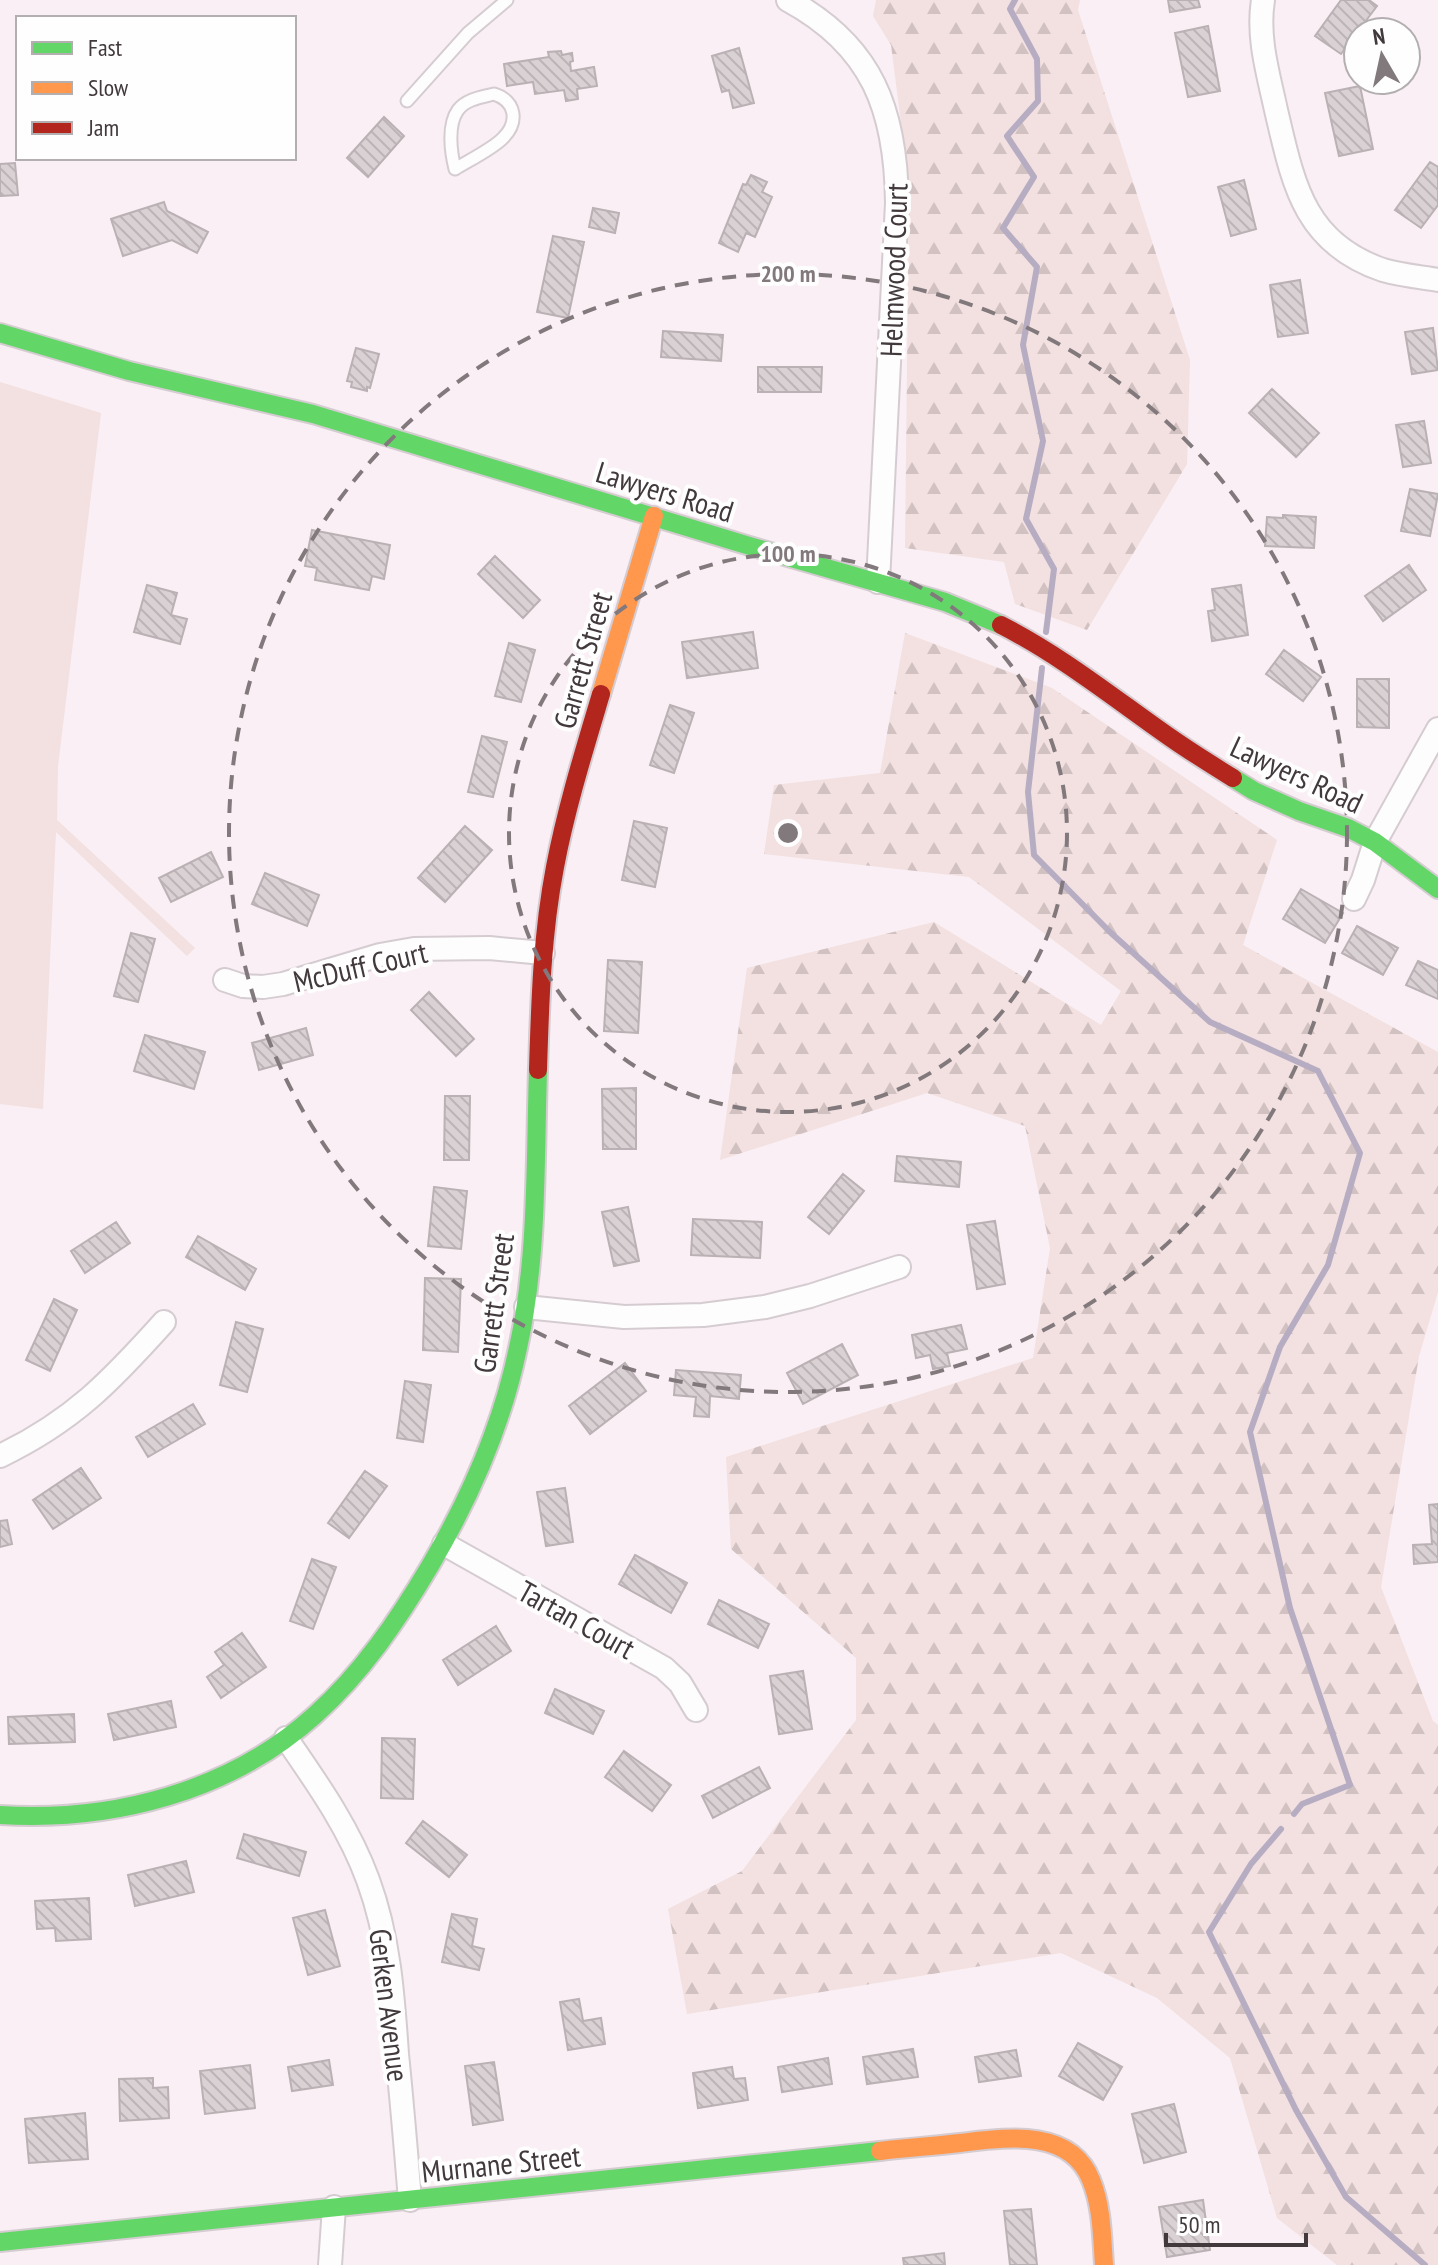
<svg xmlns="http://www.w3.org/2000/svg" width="1438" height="2265" font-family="'PT Sans Narrow',sans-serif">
<defs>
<pattern id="forest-firs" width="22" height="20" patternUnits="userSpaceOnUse" patternTransform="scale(2)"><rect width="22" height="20" fill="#f3e0e0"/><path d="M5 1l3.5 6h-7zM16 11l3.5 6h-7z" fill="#d2c1c1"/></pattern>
<pattern id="building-back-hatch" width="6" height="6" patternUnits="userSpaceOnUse" patternTransform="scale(2)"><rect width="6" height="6" fill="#dad1d4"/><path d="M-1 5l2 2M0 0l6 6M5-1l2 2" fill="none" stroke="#bcb4b7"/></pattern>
</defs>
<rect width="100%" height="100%" fill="#f9eff4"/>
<path fill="url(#forest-firs)" d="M876,0H1080L1078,10L1190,360L1187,464L1087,630L1015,604L1004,562L905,548L909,185L891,45L873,16Z
M905,633L1052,688L1277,840L1243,945L1438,1052V1292L1419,1356L1381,1587L1433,1721L1438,1725V2265H1337L1277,2218L1230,2058L1157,1998L1061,1953L687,2014L668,1909L742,1871L856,1720V1658L731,1549L726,1457L1033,1358L1050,1248L1025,1126L927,1093L720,1160L747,968L934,922L1101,1025L1121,991L969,877L764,854L774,785L880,773Z"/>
<path fill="#f3e0e0" d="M0,382L101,413L58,766L57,820L195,948L187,956L56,832L43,1109L0,1104Z"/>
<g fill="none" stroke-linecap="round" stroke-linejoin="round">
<path stroke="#b7adc3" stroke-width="6" d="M1015,0L1010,9L1037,59L1038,101L1007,136L1034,177L1003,228L1037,267L1023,345L1043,441L1026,519L1054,569L1046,632
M1042,668L1028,792L1034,855L1111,933L1210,1022L1318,1071L1360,1153L1328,1265L1280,1347L1250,1432L1290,1608L1350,1785L1302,1804L1294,1814
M1281,1829L1251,1864L1209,1932L1296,2110L1346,2197L1425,2265"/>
</g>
<path fill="url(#building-back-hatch)" stroke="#bab1b4" stroke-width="2" d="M1168,0H1198L1200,7L1170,12Z
M1341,0H1369L1377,6L1341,54L1315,36Z
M1208,26L1220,91L1188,97L1175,33Z
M739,48L754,103L733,108L729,90L722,92L712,56Z
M561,51L562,55L572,53L573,61L570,62L571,71L594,67L597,86L577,89L578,99L566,101L564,90L535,94L533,82L507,86L504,64L549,57L548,52Z
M1360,86L1373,149L1339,156L1325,93Z
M384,117L404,136L368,177L347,158Z
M1430,162L1438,167V205L1421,228L1395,210Z
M15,163L18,195L0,196V164Z
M751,175L767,182L762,192L772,197L755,237L746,233L738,252L719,243L743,184L746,185Z
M1244,180L1256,229L1231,236L1218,187Z
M164,202L167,211L208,232L197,253L172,240L123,256L111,219Z
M593,208L619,213L615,233L589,227Z
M553,236L584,242L568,318L537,312Z
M1300,280L1308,333L1278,337L1270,285Z
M1433,328L1438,370L1412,374L1405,332Z
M663,331L723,335L721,361L661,357Z
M356,348L379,354L370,388L367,387V391L351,387L352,382L347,381Z
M758,367H822L821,392H758Z
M1272,389L1319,433L1296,457L1249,413Z
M1424,421L1431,463L1403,467L1396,425Z
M1410,489L1438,494L1430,536L1401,531Z
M1283,515L1316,517L1314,548L1265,546L1267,517L1283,518Z
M312,530L390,545L384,579L372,576L369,590L315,580L317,568L305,566Z
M495,556L540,600L523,618L478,574Z
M1409,565L1426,590L1383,621L1365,596Z
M147,585L177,593L171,615L187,619L180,644L134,632Z
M1241,585L1248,635L1212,641L1208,611L1215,610L1212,589Z
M753,632L758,668L687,678L682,642Z
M509,643L535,650L521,702L495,696Z
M1284,650L1321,677L1303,701L1266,674Z
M1357,679H1389V728L1357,727Z
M670,705L694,713L674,773L650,765Z
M482,736L507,742L493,797L468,792Z
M634,821L667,828L655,887L622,880Z
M465,826L492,850L445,902L418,878Z
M211,852L223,877L171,902L159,878Z
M265,873L319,895L307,926L252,904Z
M1301,889L1343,913L1325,943L1283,919Z
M1357,926L1398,948L1383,975L1342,953Z
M131,933L155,939L138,1002L114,996Z
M608,960L642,962L638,1033L604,1031Z
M1418,961L1438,970V999L1406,985Z
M429,992L474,1039L456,1056L411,1010Z
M306,1028L313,1055L259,1070L252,1043Z
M145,1035L205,1052L194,1089L134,1071Z
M636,1088V1149H603L602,1089Z
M445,1096H470L469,1160H444Z
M897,1156L961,1162L959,1187L895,1181Z
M843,1174L864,1191L829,1234L808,1217Z
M434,1187L467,1191L461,1249L428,1246Z
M628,1207L639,1261L614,1266L602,1212Z
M693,1219L762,1222L760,1258L691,1255Z
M995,1221L1005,1284L977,1289L967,1225Z
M116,1222L130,1243L85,1273L71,1251Z
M198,1236L256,1269L245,1290L186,1257Z
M425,1278L461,1279L458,1352L423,1350Z
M54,1299L77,1310L50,1371L26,1360Z
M236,1322L263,1329L247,1392L220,1385Z
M961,1325L967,1349L947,1353L950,1366L933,1369L930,1355L916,1358L912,1335Z
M842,1344L858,1375L803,1404L787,1373Z
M625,1363L646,1391L590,1434L569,1406Z
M676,1370L741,1375L739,1399L710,1396L709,1417L694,1416L696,1397L674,1395Z
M405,1381L431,1385L423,1442L397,1438Z
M193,1404L205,1424L148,1457L136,1437Z
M81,1468L101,1498L53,1529L33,1500Z
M365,1471L387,1486L349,1538L328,1523Z
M565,1488L573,1542L546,1546L537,1492Z
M1438,1504V1562L1414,1564L1413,1545L1432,1544L1429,1505Z
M7,1520L12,1544L0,1547V1521Z
M635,1555L687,1583L671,1613L619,1584Z
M312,1559L336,1567L313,1629L290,1621Z
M719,1600L769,1624L758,1648L708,1624Z
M496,1626L511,1651L458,1685L443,1660Z
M242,1633L266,1667L221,1698L207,1677L224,1665L215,1652Z
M803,1671L812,1729L779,1734L770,1676Z
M555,1689L604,1711L593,1734L545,1713Z
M171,1701L176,1727L114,1740L108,1714Z
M74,1714L75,1742L9,1744L8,1717Z
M382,1738L415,1739L413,1799L381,1798Z
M624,1751L671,1785L652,1811L605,1777Z
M759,1767L770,1788L713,1818L702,1796Z
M423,1821L467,1855L449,1877L406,1843Z
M244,1834L306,1852L299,1876L237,1858Z
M186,1861L194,1892L135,1906L128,1875Z
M89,1898L91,1939L56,1941L55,1928L37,1929L35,1901Z
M325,1910L340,1966L308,1975L293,1918Z
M452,1914L477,1919L472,1946L484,1949L479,1970L442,1962Z
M579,1999L583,2021L601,2018L605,2044L568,2050L560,2002Z
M1078,2043L1122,2067L1103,2100L1059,2076Z
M913,2049L918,2077L867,2084L863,2057Z
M1016,2050L1021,2076L979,2082L975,2057Z
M828,2058L832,2084L782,2092L778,2067Z
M329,2060L333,2085L292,2091L288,2067Z
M494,2062L503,2120L473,2125L465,2066Z
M250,2065L255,2108L205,2114L200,2071Z
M732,2067L734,2079L745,2078L748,2100L698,2108L693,2073Z
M153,2078V2088L168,2087L169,2118L120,2121L119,2079Z
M1174,2104L1186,2152L1144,2163L1132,2114Z
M85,2113L88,2159L29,2163L25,2119Z
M1203,2200L1210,2250L1167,2257L1159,2207Z
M1031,2209L1037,2265H1010L1004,2211Z
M944,2253L945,2265H904L903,2258Z"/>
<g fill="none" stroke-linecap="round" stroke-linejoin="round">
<g stroke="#d5ccd1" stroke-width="15">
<path id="lane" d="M494,94C516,101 519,122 503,138C494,148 468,161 455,169C451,153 447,125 458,110C466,99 482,97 494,94Z
M407,101L468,33L507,0"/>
</g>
<g stroke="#d5ccd1" stroke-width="26">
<path id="street" d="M788,0C873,46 896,111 897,203L878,582
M1263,0C1257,37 1268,73 1276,110C1293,182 1303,243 1383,270C1400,275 1420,277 1438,280
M1354,899L1363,880L1375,842L1438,729
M225,980L243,986L263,987L283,984L380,955L414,949L489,948L543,953
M526,1307L624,1317L703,1315L765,1307L810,1296L899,1267
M0,1456C73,1421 111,1381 164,1322
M444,1544L664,1668L680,1683L696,1710
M286,1738C317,1783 349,1828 368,1880C389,1937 393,1995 397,2054C402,2103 406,2151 410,2200
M330,2265L334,2207"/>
</g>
<g stroke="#d5ccd1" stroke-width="22">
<path id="fast" d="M0,333L129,371L313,414L753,547L945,602L1001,625
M1233,778L1254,791L1299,811L1348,828L1375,842L1438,889
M0,1815C112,1822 230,1792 315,1715C362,1673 398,1620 430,1566C470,1498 502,1426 518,1348C538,1258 535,1163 538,1070
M0,2242L880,2151"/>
</g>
<g stroke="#d5ccd1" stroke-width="22">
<path id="slow" d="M601,694L654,516
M880,2151C906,2148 933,2146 960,2143C1004,2138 1070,2127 1091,2180C1102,2206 1102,2237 1104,2265"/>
</g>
<g stroke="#d5ccd1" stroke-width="22">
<path id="jam" d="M1001,625C1062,656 1115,699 1171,738C1191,752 1212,765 1233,778
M538,1070C540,1003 542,934 555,867C566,809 584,751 601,694"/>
</g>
<use href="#lane" stroke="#fefdfd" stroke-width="11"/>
<use href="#street" stroke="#fefdfd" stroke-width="22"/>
<use href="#fast" stroke="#63d668" stroke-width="18"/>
<use href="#slow" stroke="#ff974d" stroke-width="18"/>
<use href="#jam" stroke="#b3261e" stroke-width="18"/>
</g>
<g fill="none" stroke="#82797d" stroke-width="4" stroke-dasharray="14 10">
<circle cx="788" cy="833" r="279"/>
<circle cx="788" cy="833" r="559"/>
</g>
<g text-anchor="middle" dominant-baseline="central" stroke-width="8" stroke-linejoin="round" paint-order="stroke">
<g font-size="30" fill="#42393d" stroke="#fefefe">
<text transform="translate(893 270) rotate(-88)">Helmwood Court</text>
<text transform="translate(665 491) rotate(17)">Lawyers Road</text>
<text transform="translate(582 660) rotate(-74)">Garrett Street</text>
<text transform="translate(1297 774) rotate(25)">Lawyers Road</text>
<text transform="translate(360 966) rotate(-13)">McDuff Court</text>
<text transform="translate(493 1303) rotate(-82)">Garrett Street</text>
<text transform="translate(577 1619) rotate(29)">Tartan Court</text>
<text transform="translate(390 2005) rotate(83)">Gerken Avenue</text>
<text transform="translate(501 2163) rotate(-6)">Murnane Street</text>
</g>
</g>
<circle cx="788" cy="833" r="12" fill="#82797d" stroke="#fefefe" stroke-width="4"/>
<g font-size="24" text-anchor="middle" font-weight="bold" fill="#82797d" stroke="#fefefe" stroke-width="8" stroke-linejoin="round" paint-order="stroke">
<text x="788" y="282">200 m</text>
<text x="788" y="562">100 m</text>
</g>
<rect x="16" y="16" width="280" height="144" fill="#fefefe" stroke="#b3afb1" stroke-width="2"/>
<rect x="32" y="42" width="40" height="12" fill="#63d668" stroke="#b3afb1" stroke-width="2"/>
<text x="88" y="56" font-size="24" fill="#42393d">Fast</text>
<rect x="32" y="82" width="40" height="12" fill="#ff974d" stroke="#b3afb1" stroke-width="2"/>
<text x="88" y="96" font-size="24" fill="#42393d">Slow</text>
<rect x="32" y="122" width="40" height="12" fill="#b3261e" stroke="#b3afb1" stroke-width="2"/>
<text x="88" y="136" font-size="24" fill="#42393d">Jam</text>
<g transform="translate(1382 56) rotate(351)"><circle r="38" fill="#fefefe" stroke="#b3afb1" stroke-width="2"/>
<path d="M0-6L14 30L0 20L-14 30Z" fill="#82797d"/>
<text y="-12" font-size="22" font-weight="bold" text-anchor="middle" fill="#42393d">N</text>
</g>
<path d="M1166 2233v12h140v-12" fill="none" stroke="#42393d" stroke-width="4"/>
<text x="1178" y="2233" font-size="24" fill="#42393d" stroke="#fefefe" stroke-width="6" paint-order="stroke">50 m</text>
</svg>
